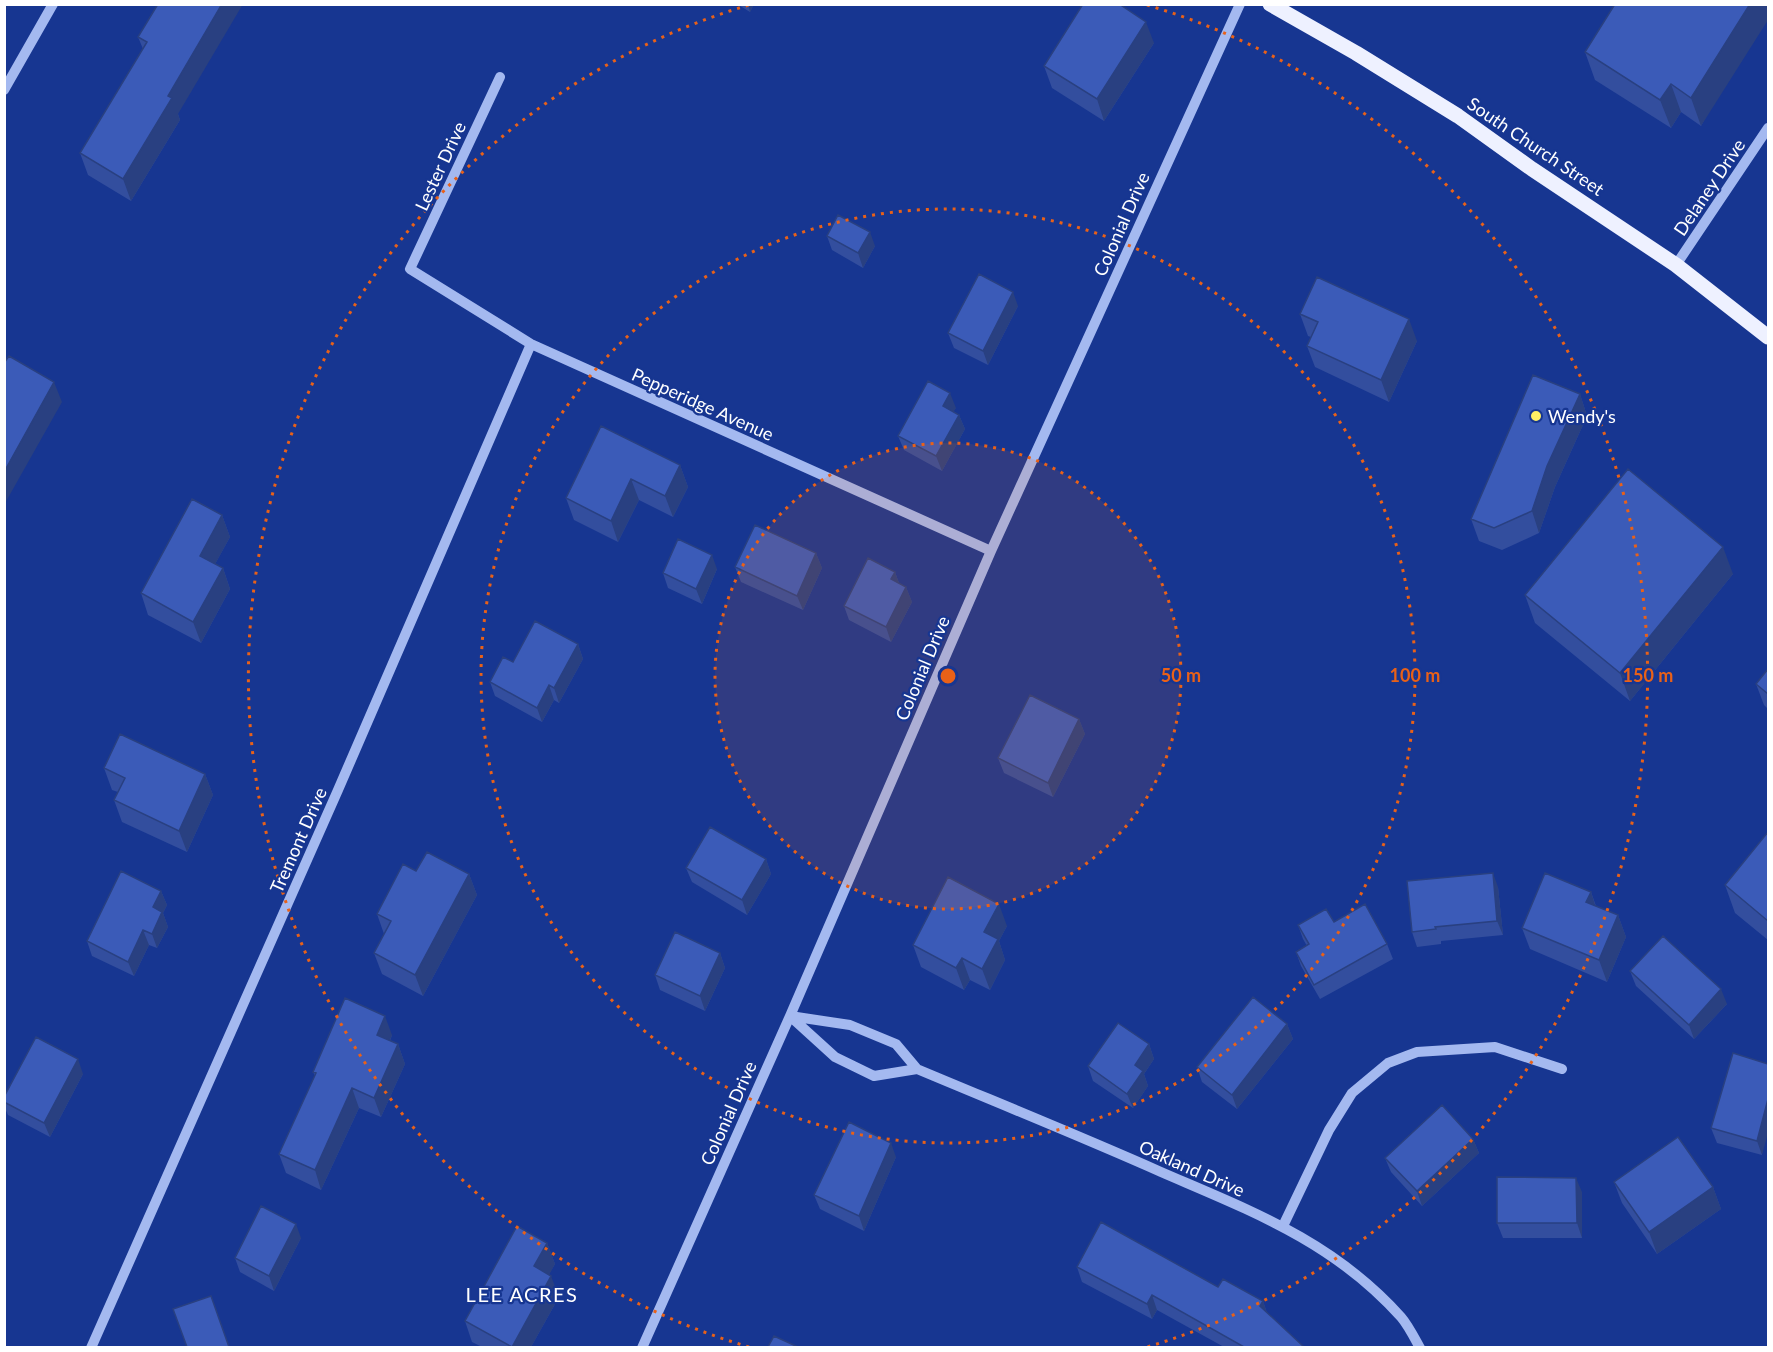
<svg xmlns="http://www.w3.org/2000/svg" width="1773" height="1352" font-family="Lato,sans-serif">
<rect width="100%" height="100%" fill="#173691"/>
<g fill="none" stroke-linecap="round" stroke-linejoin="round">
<path stroke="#a4b9f0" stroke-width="10" d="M500,77L410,269L531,344L991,551
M4,90L53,4
M1676,265L1768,128
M790,1016L850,1025L896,1044L917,1069C998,1103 1080,1136 1161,1172C1251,1211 1333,1241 1401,1317C1408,1325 1414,1337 1420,1348
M791,1017L835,1057L874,1076L917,1069
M1283,1226L1329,1130L1352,1093L1388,1063L1417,1052L1495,1047L1562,1069
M91,1348L338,790L531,344
M642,1348L790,1016L991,551L1240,4"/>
<path stroke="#eef1ff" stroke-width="15" d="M1270,4L1356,53L1458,116L1532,169L1676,265L1768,337"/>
</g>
<path fill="#334e9e" d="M158,4L178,114L180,120L131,201L88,175L80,153L143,49L138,37Z
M737,4H754L750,12Z
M1768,4L1701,126L1681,112L1671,128L1595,80L1585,52Z
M1154,43L1104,121L1052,88L1044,66Z
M827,236L875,246L863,268L832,250Z
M1018,306L988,365L954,348L948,333Z
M1300,314L1417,341L1389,402L1315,367L1307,346L1311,337L1308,336Z
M1580,394L1587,416L1555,487L1539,533L1502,550L1479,541L1471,519Z
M956,408L953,411L959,415L965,429L942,471L904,450L898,436Z
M601,426L680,465L688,487L673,517L639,500L618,542L574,520L566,498Z
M222,515L230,537L215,564L223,568L230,589L201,643L148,615L141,593Z
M816,553L822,568L803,610L741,582L735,567Z
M717,569L702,604L668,588L663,573Z
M895,572L899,583L906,587L912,602L891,642L849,620L844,606Z
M1733,574L1630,701L1535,623L1525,595Z
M578,644L583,659L559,703L554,700L542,722L495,696L490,682L513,662Z
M1768,669V709L1764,705L1756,684Z
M1079,719L1085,734L1053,797L1004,773L998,758Z
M104,768L205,774L213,795L187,852L122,822L114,800L118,792L112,790Z
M1768,832V940L1735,913L1725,885Z
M766,859L771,874L747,915L692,882L686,868Z
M416,871L469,874L477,895L423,996L382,974L374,953L384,934L377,914Z
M1498,887L1503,935L1441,941V944L1417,947L1412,932Z
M161,891L167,905L163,913L168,927L157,948L149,945L134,976L92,956L87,941Z
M1591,892L1596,906L1618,915L1626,937L1607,982L1530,949L1522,928Z
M1334,922L1387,944L1393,959L1320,999L1301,966L1296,952L1307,946L1303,939L1298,925Z
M1007,926L999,941L1005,960L990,990L970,980L964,990L921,967L913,945Z
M720,953L725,968L705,1011L660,990L655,975Z
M1630,971L1727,1004L1694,1039L1636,986Z
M1287,1024L1293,1039L1237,1109L1202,1082L1197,1067Z
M392,1035L390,1041L398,1044L405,1064L381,1117L359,1108L321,1190L286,1173L279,1154L315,1076L313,1072Z
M1149,1044L1154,1059L1144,1074L1148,1086L1133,1108L1093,1081L1088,1066Z
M1768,1064L1762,1155L1717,1143L1711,1128Z
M83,1074L50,1137L8,1115L4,1106V1097Z
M1473,1139L1479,1153L1422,1206L1391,1172L1385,1158Z
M896,1157L864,1231L820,1209L814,1195Z
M1614,1182L1713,1187L1721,1209L1657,1254L1622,1203Z
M1582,1192V1238H1503L1497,1223Z
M301,1238L274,1291L240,1272L235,1258Z
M547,1243L555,1264L549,1274L559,1297L531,1347H482L472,1342L465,1321Z
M1077,1267L1218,1287L1263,1301L1267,1313L1304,1347H1224L1157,1310L1152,1319L1082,1282Z"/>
<path fill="#294081" d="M222,4H243L178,114L180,120L131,201L123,179L168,96Z
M748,4H754L750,12Z
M1750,4H1768V20L1701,126L1691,98Z
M1146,22L1154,43L1104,121L1097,99Z
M1671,84L1681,112L1671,128L1660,100Z
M870,232L875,246L863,268L858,253Z
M1013,292L1018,306L988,365L983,351Z
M1409,319L1417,341L1389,402L1381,380Z
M54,382L62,402L4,505V472Z
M950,393L956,408L948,420L943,406Z
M1580,394L1587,416L1555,487L1539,533L1532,511L1547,466Z
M959,415L965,429L942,471L936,456Z
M680,465L688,487L673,517L665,496Z
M631,479L639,500L618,542L611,521Z
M222,515L230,537L208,577L200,556Z
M1723,547L1733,574L1630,701L1620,673Z
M816,553L822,568L803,610L797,596Z
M712,555L717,569L702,604L696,589Z
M223,568L230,589L201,643L193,622Z
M895,572L900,586L891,579Z
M906,587L912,602L891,642L886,627Z
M578,644L583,659L559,703L554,688Z
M549,685L554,700L542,722L537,708Z
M1079,719L1085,734L1053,797L1048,783Z
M205,774L213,795L187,852L179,831Z
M766,859L771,874L747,915L742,900Z
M1493,873L1498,887L1503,935L1497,921Z
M469,874L477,895L423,996L415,975Z
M161,891L167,905L163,913L168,927L157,948L152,934L153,907Z
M1591,892L1598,914L1586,902Z
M999,904L1007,926L999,941L1005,960L990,990L982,969L984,932Z
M1618,915L1626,937L1607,982L1599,960Z
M143,930L149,945L134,976L128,962Z
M720,953L725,968L705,1011L700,996Z
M962,958L970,980L964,990L956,968Z
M1721,989L1727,1004L1694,1039L1689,1025Z
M385,1016L392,1035L384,1055L377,1035Z
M1287,1024L1293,1039L1237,1109L1232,1095Z
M398,1044L405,1064L381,1117L374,1098Z
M1149,1044L1154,1059L1144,1074L1148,1086L1133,1108L1127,1094L1135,1065Z
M78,1059L83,1074L50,1137L44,1123Z
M352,1088L359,1108L321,1190L315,1170Z
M1768,1099V1133L1762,1155L1757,1141Z
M1473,1139L1479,1153L1422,1206L1417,1191Z
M891,1143L896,1157L864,1231L859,1216Z
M1576,1178L1582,1192V1238L1577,1223Z
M1713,1187L1721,1209L1657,1254L1649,1232Z
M296,1224L301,1238L274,1291L269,1276Z
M547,1243L555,1264L542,1288L534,1266Z
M551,1276L559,1297L531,1347H512Z
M1152,1295L1157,1310L1152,1319L1147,1304Z
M1263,1301L1268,1316L1260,1306Z"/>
<path fill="#3b5bb8" stroke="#294081" stroke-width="1.5" d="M158,4H222L168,96L172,98L123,179L80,153L147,42L138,37Z
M1083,4H1119L1146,22L1097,99L1044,66Z
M1615,4H1750L1691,98L1671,84L1660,100L1585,52Z
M838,215L870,232L858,253L827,236Z
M979,274L1013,292L983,351L948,333Z
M1317,277L1409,319L1381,380L1307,346L1318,322L1300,314Z
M9,356L54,382L4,472V363Z
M1533,375L1580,394L1547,466L1532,511L1494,528L1471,519Z
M928,381L950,393L943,406L959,415L936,456L898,436Z
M601,426L680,465L665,496L631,479L611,521L566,498Z
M1628,469L1723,547L1620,673L1525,595Z
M192,499L222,515L200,556L223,568L193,622L141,593Z
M755,525L816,553L797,596L735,567Z
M678,539L712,555L696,589L663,573Z
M868,558L895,572L891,579L906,587L886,627L844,606Z
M535,621L578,644L554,688L549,685L537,708L490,682L503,657L513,662Z
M1768,669V694L1756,684Z
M1030,695L1079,719L1048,783L998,758Z
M120,734L205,774L179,831L114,800L125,778L104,768Z
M710,827L766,859L742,900L686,868Z
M1768,832V921L1725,885Z
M427,852L469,874L415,975L374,953L391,921L377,914L403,864L416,871Z
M121,871L161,891L153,907L162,912L152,934L143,930L128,962L87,941Z
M1493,873L1497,921L1435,927L1436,929L1412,932L1407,881Z
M1545,873L1591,892L1586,902L1618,915L1599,960L1522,928Z
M948,877L999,904L984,932L998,939L982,969L962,958L956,968L913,945Z
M1365,904L1387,944L1314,985L1296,952L1309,944L1298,925L1326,909L1334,922Z
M675,932L720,953L700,996L655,975Z
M1663,936L1721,989L1689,1025L1630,971Z
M1253,997L1287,1024L1232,1095L1197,1067Z
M345,998L385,1016L377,1035L398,1044L374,1098L352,1088L315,1170L279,1154L316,1073L313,1072Z
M1118,1023L1149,1044L1135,1065L1143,1071L1127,1094L1088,1066Z
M36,1037L78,1059L44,1123L4,1102V1097Z
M1733,1053L1768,1064V1099L1757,1141L1711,1128Z
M1442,1105L1473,1139L1417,1191L1385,1158Z
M849,1122L891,1143L859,1216L814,1195Z
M1678,1137L1713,1187L1649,1232L1614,1182Z
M1497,1177L1576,1178L1577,1223H1497Z
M261,1206L296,1224L269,1276L235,1258Z
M1101,1222L1218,1287L1223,1279L1263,1301L1260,1306L1304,1347H1244L1152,1295L1147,1304L1077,1267Z
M517,1226L547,1243L534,1266L551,1276L512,1347L465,1321Z
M211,1296L229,1347H187L173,1309Z
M774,1336L798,1347H768Z"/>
<circle cx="948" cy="676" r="233" fill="#e96118" fill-opacity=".12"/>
<g fill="none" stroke="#e96118" stroke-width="3" stroke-dasharray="3 6">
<circle cx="948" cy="676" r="233"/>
<circle cx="948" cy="676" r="467"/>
<path d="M749 1347A700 700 0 0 1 749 5M1147 5A700 700 0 0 1 1147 1347"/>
</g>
<circle fill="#ffef64" stroke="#173691" stroke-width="2" cx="1536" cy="416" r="6"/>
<g text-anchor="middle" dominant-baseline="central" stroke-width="4.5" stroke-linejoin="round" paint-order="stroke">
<g font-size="18" fill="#fff" stroke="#173691">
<text transform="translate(1536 146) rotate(34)">South Church Street</text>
<text transform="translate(440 166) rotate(-65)">Lester Drive</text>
<text transform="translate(1709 187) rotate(-56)">Delaney Drive</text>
<text transform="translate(1121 224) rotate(-66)">Colonial Drive</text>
<text transform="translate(703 404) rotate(24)">Pepperidge Avenue</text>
<text transform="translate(922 668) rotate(-67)">Colonial Drive</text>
<text transform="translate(298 840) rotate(-66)">Tremont Drive</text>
<text transform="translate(728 1113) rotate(-66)">Colonial Drive</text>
<text transform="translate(1192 1168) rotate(24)">Oakland Drive</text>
</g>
<g font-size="18" fill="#fff" stroke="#173691" text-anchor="start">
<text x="1548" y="416">Wendy's</text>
</g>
<g font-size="20" letter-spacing="1.5" fill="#fff" stroke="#173691">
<text x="522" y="1294">LEE ACRES</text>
</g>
</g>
<circle cx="948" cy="676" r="9" fill="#e96118" stroke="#173691" stroke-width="3"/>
<g font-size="18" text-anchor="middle" font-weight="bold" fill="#e96118" stroke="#173691" stroke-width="4.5" stroke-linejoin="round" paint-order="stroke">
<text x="1181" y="682">50 m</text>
<text x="1415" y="682">100 m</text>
<text x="1648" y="682">150 m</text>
</g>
<rect width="1773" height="1352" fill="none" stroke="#ffffff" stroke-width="12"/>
</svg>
